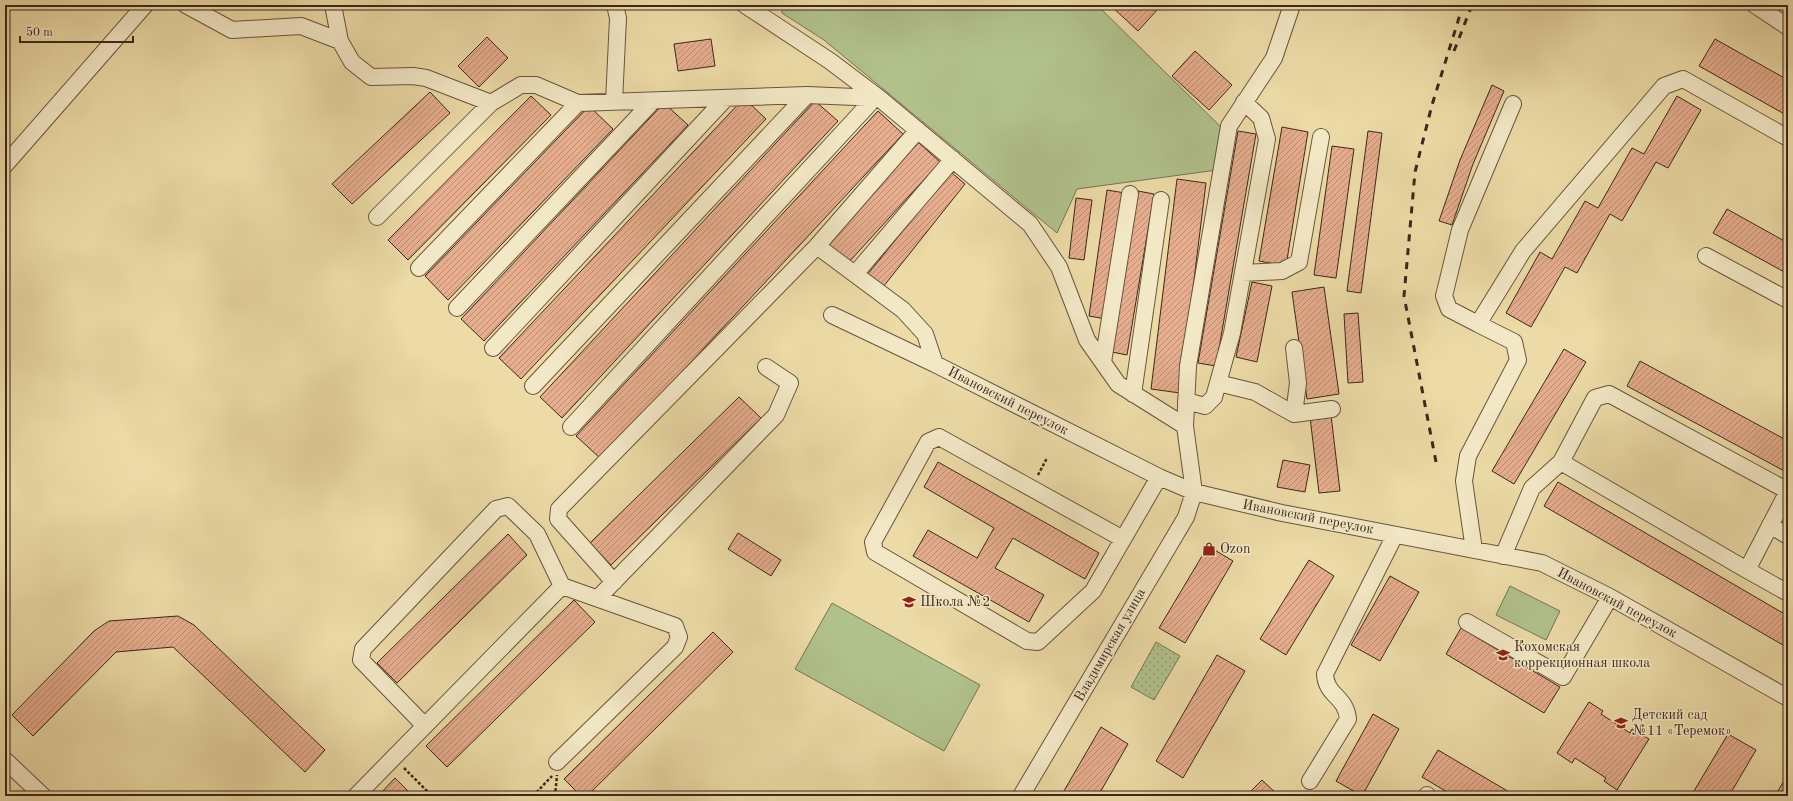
<svg xmlns="http://www.w3.org/2000/svg" width="1793" height="801" font-family="'Old Standard TT',serif">
<defs>
<pattern id="park-dots" width="8" height="8" patternUnits="userSpaceOnUse"><rect width="8" height="8" fill="#b1c18c"/><path d="M2 2h.1M6 6h.1" fill="none" stroke="#919d72" stroke-width="1.8" stroke-linecap="round"/></pattern>
<pattern id="building-hatch" width="6" height="6" patternUnits="userSpaceOnUse"><rect width="6" height="6" fill="#e6ad8e"/><path d="M-1 1l2-2M0 6l6-6M5 7l2-2" fill="none" stroke="#bc8d73"/></pattern>
</defs>
<rect width="100%" height="100%" fill="#ecdba7"/>
<filter id="stains"><feTurbulence type="fractalNoise" baseFrequency=".005" numOctaves="4"/><feColorMatrix values="0 0 0 0 .2 0 0 0 0 .09 0 0 0 0 .02 0 0 0 .5 -.17"/></filter>
<radialGradient id="worn" r=".72"><stop offset=".6" stop-color="#630" stop-opacity="0"/><stop offset="1" stop-color="#630" stop-opacity=".3"/></radialGradient>
<path fill="#b1c18c" stroke="#777454" d="M781,5H1097L1225,131L1217,170L1077,189L1057,233L824,40L782,13Z
M1510,586L1560,611L1546,640L1496,615Z
M832,603L980,685L944,751L795,669Z"/>
<path fill="url(#park-dots)" stroke="#777454" d="M1156,642L1180,656L1154,700L1131,687Z"/>
<path fill="url(#building-hatch)" stroke="#3d271b" d="M1110,5H1151L1157,10L1138,31Z
M487,37L508,58L479,87L458,66Z
M711,39L715,66L678,71L674,44Z
M1715,39L1788,80V116L1699,66Z
M1195,51L1232,85L1209,110L1172,76Z
M1492,85L1504,91L1473,164L1452,225L1439,221L1460,160Z
M430,92L450,113L352,204L332,184Z
M531,96L551,115L408,260L388,240Z
M1677,96L1701,110L1668,168L1656,162L1622,221L1610,214L1577,273L1565,267L1531,327L1506,313L1540,252L1552,259L1585,201L1598,208L1632,148L1644,154Z
M744,98L766,119L521,379L499,358Z
M815,101L838,121L562,418L540,397Z
M664,103L688,125L484,341L461,319Z
M589,106L613,129L448,300L425,276Z
M878,111L903,134L601,459L576,436Z
M1282,127L1308,132L1286,266L1259,261Z
M1238,131L1256,134L1216,366L1198,363Z
M1368,131L1382,133L1361,293L1347,291Z
M918,142L940,162L849,262L827,243Z
M1332,146L1354,149L1336,278L1314,275Z
M951,172L965,184L883,287L867,275Z
M1177,179L1206,183L1180,393L1151,389Z
M1107,190L1125,193L1106,319L1089,316Z
M1138,191L1154,194L1127,355L1112,352Z
M1076,198L1092,200L1084,260L1069,258Z
M1727,209L1788,243V274L1713,233Z
M1252,282L1272,286L1257,362L1236,357Z
M1324,287L1339,394L1307,399L1292,292Z
M1358,313L1363,382L1348,383L1344,314Z
M1564,349L1586,362L1514,484L1492,471Z
M1640,361L1788,441V473L1627,386Z
M739,397L761,418L611,565L590,543Z
M1331,415L1340,491L1319,493L1310,417Z
M1283,460L1310,465L1305,492L1277,487Z
M938,462L1099,553L1085,579L1013,538L995,568L1044,595L1029,622L913,556L928,530L977,558L994,528L924,487Z
M1558,482L1788,616V648L1544,506Z
M738,533L781,560L771,576L728,549Z
M508,534L527,555L397,683L377,663Z
M1208,546L1233,561L1185,643L1159,628Z
M1309,560L1334,576L1286,655L1260,639Z
M1390,576L1419,592L1380,661L1351,645Z
M574,600L595,622L447,767L426,746Z
M178,616L194,625L325,750L305,772L173,647L116,652L33,736L12,715L94,631L109,621Z
M1461,628L1560,687L1544,713L1446,654Z
M713,632L733,652L587,796H581L564,779Z
M1217,655L1245,671L1183,778L1156,761Z
M1589,702L1603,711L1601,714L1630,733L1632,729L1649,739L1617,790L1604,781L1606,778L1575,758L1572,763L1557,753Z
M1373,714L1399,729L1362,796L1336,781Z
M1101,727L1128,744L1098,796H1061Z
M1728,734L1756,750L1729,796H1691Z
M1438,750L1516,796H1454L1422,777Z
M1788,774V796H1775Z
M395,778L413,796H378Z
M1262,780L1279,796H1246Z
M247,791L253,796H242Z"/>
<g fill="none" stroke-linecap="round" stroke-linejoin="round">
<g stroke="#69543e" stroke-width="18">
<path id="minor" d="M186,5L232,30L301,26L340,41
M333,5L340,41L352,62L371,77L413,76L426,78L491,103L521,85H536L578,103L807,95L879,98
M745,5L830,61L879,98L1030,224L1059,267L1087,340L1118,384L1185,426L1194,492L1186,517L1021,796
M1755,5L1788,27
M614,102L618,18L615,5
M5,165L145,5
M377,217L491,103
M817,246L903,310L925,334L935,364
M1706,256L1788,300
M419,268L578,103
M1243,273L1282,271L1299,262L1321,137
M855,274L953,159
M457,308L653,101
M832,315L935,364L1159,477L1194,492L1282,513L1542,563L1610,597L1788,698
M1478,324L1449,309L1444,296L1460,230L1513,104
M493,348L726,98
M1103,362L1130,194
M1218,383L1255,392L1294,414L1332,409
M533,386L807,95
M1133,394L1161,200
M1186,401L1205,406L1214,397L1232,333L1267,139L1261,118L1244,102
M1294,414L1298,383L1294,348
M1185,426L1188,366L1229,126L1274,58L1292,5
M571,427L870,103L871,97
M1788,491L1747,570L1788,593
M1770,525L1788,536
M1123,539L939,437L928,442L873,542L875,552L1027,641L1038,642L1093,591L1159,477
M1474,550L1464,481L1468,456L1518,360L1514,342L1478,324L1523,251L1664,86L1683,79L1788,138
M1503,556L1532,488L1561,462
M1747,570L1561,462L1595,398L1609,394L1788,491
M614,582L558,519L559,509L817,246L918,130
M598,598L776,415L790,383L766,367
M1467,622L1563,677L1610,597
M5,760L43,796
M557,762L675,647L679,637L675,626L562,586
M1310,781L1348,719C1346,696 1326,696 1325,674L1395,535
M1427,795L1428,796
M356,796L562,586L537,534L508,506L496,509L363,649L361,660L425,726"/>
</g>
<path stroke="#3d271b" stroke-width="2.5" stroke-dasharray="3 2" stroke-linecap="butt" d="M1038,475L1047,458
M404,768L432,796
M533,796L552,776
M555,796L557,775"/>
<use href="#minor" stroke="#f3e8c6" stroke-width="16"/>
<path stroke="#3d271b" stroke-width="3" stroke-dasharray="7 7" stroke-linecap="butt" d="M1454,51L1472,5
M1436,462L1404,296L1415,172L1432,105L1463,5"/>
</g>
<defs>
<g id="shop-bare" transform="scale(1.08)"><path d="M-5-2.5h2.3a2.7 3.5 0 0 1 5.4 0H5L5.5 6h-11ZM-1.5-2.5h3a1.5 2.3 0 0 0-3 0Z" fill="#8f2418" stroke="#f3e8c6" stroke-width="2.5" paint-order="stroke"/></g>
<g id="school-bare" transform="scale(1.08)"><path d="M0-5L7-2L0 1L-7-2ZM-4 1L0 2.5L4 1V4Q0 6-4 4Z" fill="#8f2418" stroke="#f3e8c6" stroke-width="2.5" paint-order="stroke"/></g>
</defs>
<g fill-rule="evenodd">
<use href="#shop-bare" x="1209" y="549"/>
<use href="#school-bare" x="909" y="602"/>
<use href="#school-bare" x="1503" y="655"/>
<use href="#school-bare" x="1621" y="723"/>
</g>
<g text-anchor="middle" dominant-baseline="central" stroke-width="3" stroke-linejoin="round" paint-order="stroke">
<g font-size="14" fill="#3d271b" stroke="#f3e8c6">
<text transform="translate(1008 401) rotate(27)">Ивановский переулок</text>
<text transform="translate(1308 517) rotate(11)">Ивановский переулок</text>
<text transform="translate(1617 603) rotate(28)">Ивановский переулок</text>
<text transform="translate(1110 645) rotate(-60)">Владимирская улица</text>
</g>
<g font-size="14" fill="#3d271b" stroke="#f3e8c6" text-anchor="start">
<text x="1220" y="549">Ozon</text>
<text x="920" y="602">Школа №2</text>
<text x="1514" y="647">Кохомская<tspan x="1514" dy="16">коррекционная школа</tspan></text>
<text x="1632" y="715">Детский сад<tspan x="1632" dy="16">№11 «Теремок»</tspan></text>
</g>
</g>
<rect width="1793" height="801" fill="none" stroke="#ecdba7" stroke-width="20"/>
<rect x="6" y="6" width="1781" height="789" fill="none" stroke="#3d271b" stroke-width="2"/>
<rect x="10" y="10" width="1773" height="781" fill="none" stroke="#3d271b"/>
<path d="M20 36v6h113v-6" fill="none" stroke="#3d271b" stroke-width="2"/>
<text x="26" y="36" font-size="12" fill="#3d271b" stroke="#f3e8c6" stroke-width="3" paint-order="stroke">50 m</text>
<rect width="100%" height="100%" filter="url(#stains)"/>
<rect width="100%" height="100%" fill="url(#worn)"/>
</svg>
